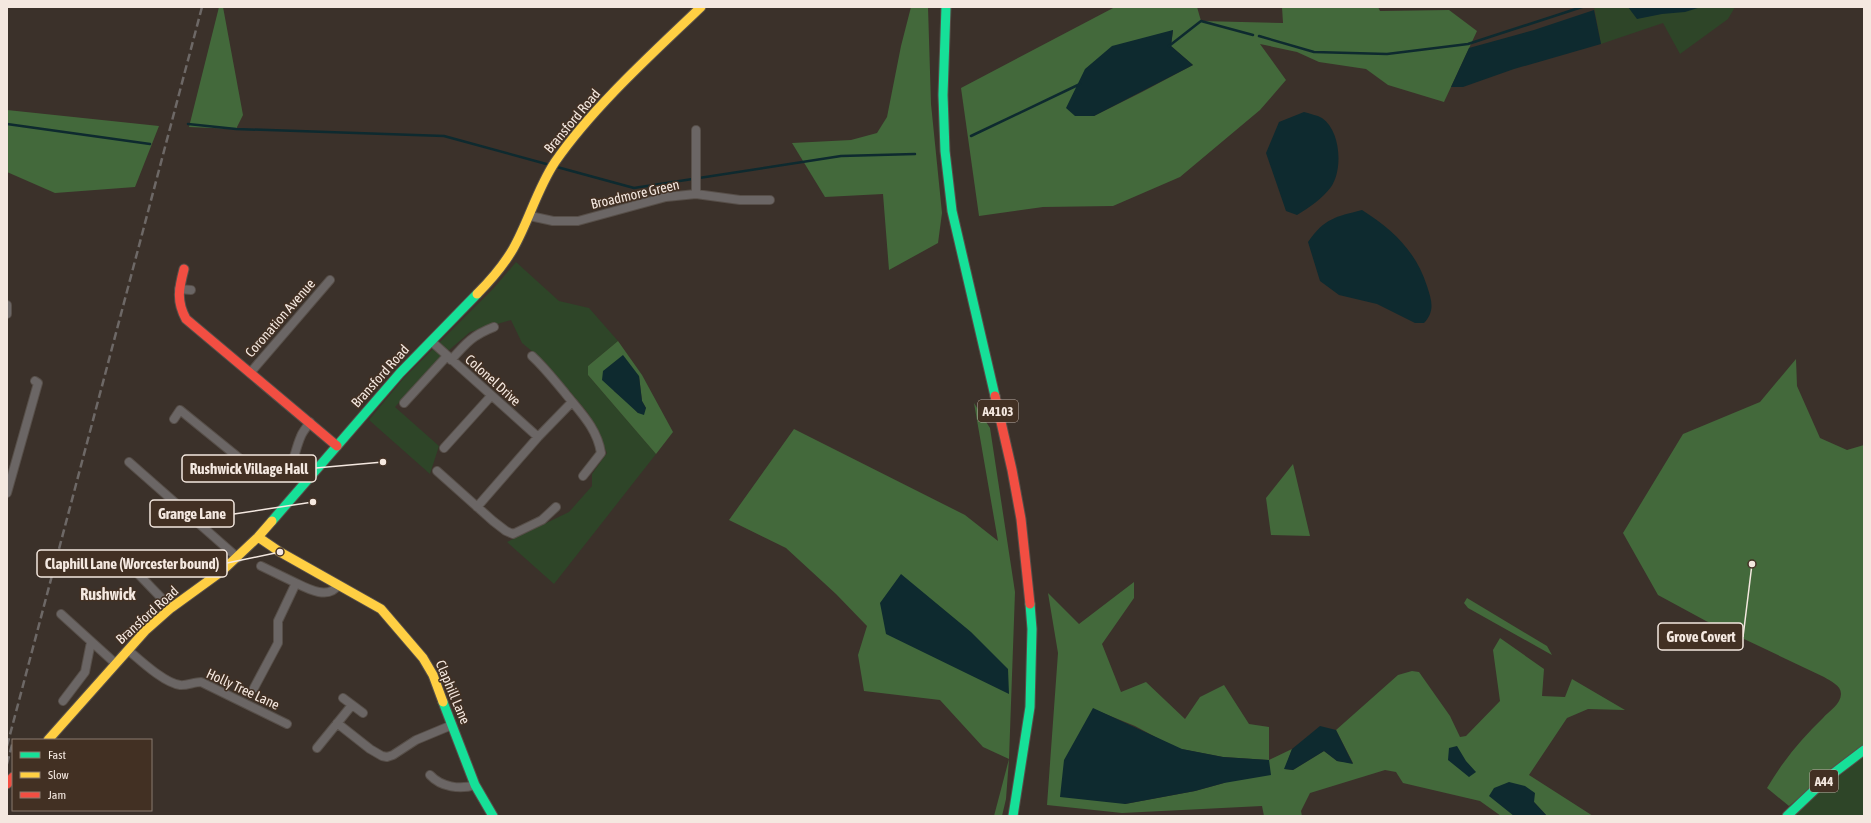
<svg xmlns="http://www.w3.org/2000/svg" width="1871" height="823" font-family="'Asap Condensed',sans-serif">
<rect width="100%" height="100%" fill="#3b312a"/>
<path fill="#2e4528" d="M1594,7H1735L1728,19L1680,54L1663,23L1601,44Z
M516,262L559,301L589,308L618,341L588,366V375L656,454L554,584L507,542L569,512L592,486V474L607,453L588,413L544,361L522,343L511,320L470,332L440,358L395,407L439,446L430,474L369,420L403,379L493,289Z
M1864,756V816H1798L1797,814L1818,793Z"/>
<path fill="#43693b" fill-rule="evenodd" d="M219,7H223L243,115L236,129L189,127Z
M911,7H928L931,104L942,213L938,243L889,270L883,194L825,197L792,143L851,140L877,133L887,117L901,46Z
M1115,7H1197L1201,21L1283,23L1282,7H1378L1380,11L1449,10L1477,31L1444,102L1388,85L1366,69L1319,62L1297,52L1260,44L1286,80L1260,110L1180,177L1113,206L1043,207L979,216L961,88ZM1173,30L1171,46L1193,65L1142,92L1094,116H1075Z
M7,110L159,126L135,187L55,193L7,172Z
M618,341L642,375L673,432L656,454L588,375V366ZM639,376L642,401L646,408L638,413L630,404L614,391Z
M1796,359L1797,386L1820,438L1847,450L1864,445V745L1789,806L1767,788C1783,761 1801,739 1823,718C1829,711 1841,704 1841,694C1841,685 1830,681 1824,677L1706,621L1658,595L1623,533L1683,434L1760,402Z
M974,403L990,428L1015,592L1009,759L1006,799L1002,816H994L1009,759L983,747L940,700L864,691L858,655L867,626L836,594L786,548L729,520L794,429L965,515L998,541Z
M1293,464L1310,536L1271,535L1266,498Z
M1134,582V598L1102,644L1121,692L1146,682L1185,719L1200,697L1224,685L1249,724L1269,727V760L1292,749L1285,769L1293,770L1324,751L1337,761L1353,763L1336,730L1398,675L1412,671L1419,672L1450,716L1460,737L1466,736L1500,701L1493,650L1500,638L1544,669L1542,696L1565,697L1572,679L1625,710L1588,709L1567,718L1529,775L1593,816H1547L1534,802L1512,815L1514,816H1501L1480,801L1403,783L1396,772L1385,770L1310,793L1301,811L1302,816H1264L1262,806L1122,813L1047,805L1058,653L1048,593L1079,624ZM1093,709L1135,726L1176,748L1223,757L1268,760L1224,783L1195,791L1125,804Z
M1467,598L1547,646L1552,655L1468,608L1464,603Z"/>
<path fill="#0e2a2f" d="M1628,7H1701L1685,12L1662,14L1637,19Z
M1594,10L1601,44L1514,69L1463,87H1451L1469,48L1534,30Z
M1173,30L1171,46L1193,65L1094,116H1075L1066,108L1085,69L1112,46Z
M1304,112C1310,114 1317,115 1322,118C1341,131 1343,170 1331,187C1322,199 1310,207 1297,215L1286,211L1266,153L1279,122Z
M1362,210C1392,229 1416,251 1427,286C1432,301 1435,311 1424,323H1415L1377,304L1339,295L1320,281L1308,242C1325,218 1335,217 1362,210Z
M623,355L639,376L642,401L646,408L644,415L638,413L602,380L603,371Z
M901,574L971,632L1008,669L1009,694L886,634L880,603Z
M1093,708L1182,749L1223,757L1269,760L1271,775L1224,783L1195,791L1125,804L1060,797L1064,760Z
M1320,726L1336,730L1353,764L1337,761L1324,751L1293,770L1284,769L1292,749Z
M1457,746L1466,761L1476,772L1469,777L1448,760L1449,748Z
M1509,782L1525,786L1535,793L1534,802L1547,816H1514L1489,796L1494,788Z"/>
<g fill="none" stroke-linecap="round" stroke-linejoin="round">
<path stroke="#0e2a2f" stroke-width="2.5" d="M1259,36L1314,52L1387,54L1468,44L1582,7
M1169,46L1201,21L1253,35
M7,124L150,144
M188,124L236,129L444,136L550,165
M971,136L1080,84
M557,167L634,188L841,156L915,154"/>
<g stroke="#574f49" stroke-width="10">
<path id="street" d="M696,130V194
M530,216L553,221H578L666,197L696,194L740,200H770
M179,289L191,290
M7,305V314
M431,341L538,437
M532,356C545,368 554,380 565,393C580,412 597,428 601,453L583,476
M451,360C466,343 473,335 494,327
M250,373L330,280
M404,403L447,356
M174,419L180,410L260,475C297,479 290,461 301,436C303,431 307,427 310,422
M444,448L491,396
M129,462L238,558
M437,471L493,521L506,531L513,534L542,520L556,507
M7,493L38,383L35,381
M477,507L538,437L572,402
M120,555L171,608
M261,566L296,583
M61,614L115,663
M128,650C140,660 164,683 180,685C186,686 194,682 201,682L287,724
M254,688L278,643V621L296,583C308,589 329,600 338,585
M343,698L363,713
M63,701L85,672L91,642
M337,723L370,749L382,756L387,757L393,755L416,740L452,725
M317,748L352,705
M430,775C441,787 460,790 475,785"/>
</g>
<g stroke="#574f49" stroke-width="11">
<path id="fast" d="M946,7L943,95L945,151L952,211L995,396
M272,521L400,373L477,294
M443,702L475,785L493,816
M1013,816L1030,707L1032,629L1030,604
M1787,816L1826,779L1864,750"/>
</g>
<g stroke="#574f49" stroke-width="11">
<path id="slow" d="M477,294C491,280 503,266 513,249C529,221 537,189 555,162C594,106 652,54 701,7
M258,537L280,552L381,609L423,658L433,675L443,702
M48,740L145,631L171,608L222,571L258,537L272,521"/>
</g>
<g stroke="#574f49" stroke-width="11">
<path id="jam" d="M184,269C179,288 176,301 186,319L337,446
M995,396L1012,470L1021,519L1030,604
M7,784L13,777"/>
</g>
<use href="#street" stroke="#6b6665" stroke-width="8"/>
<use href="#fast" stroke="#16e098" stroke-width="9"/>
<use href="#slow" stroke="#ffcf43" stroke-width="9"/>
<use href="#jam" stroke="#f24e42" stroke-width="9"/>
<path stroke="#6d6866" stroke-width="2.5" stroke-dasharray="8 4" stroke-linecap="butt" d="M7,746L202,7
M7,764L13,741"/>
</g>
<g text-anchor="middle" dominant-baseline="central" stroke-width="3" stroke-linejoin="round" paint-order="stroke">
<g fill="#423023" stroke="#bfb1a7" stroke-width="1">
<rect x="978" y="400" width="40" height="22" rx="3"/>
<rect x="1810" y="770" width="28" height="22" rx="3"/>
</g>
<g font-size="13" font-weight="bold" fill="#f4e8e0">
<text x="998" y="411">A4103</text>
<text x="1824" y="781">A44</text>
</g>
<g font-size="14" fill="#f4e8e0" stroke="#423023">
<text transform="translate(572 121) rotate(-50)">Bransford Road</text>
<text transform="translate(635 194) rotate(-13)">Broadmore Green</text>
<text transform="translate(280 318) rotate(-49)">Coronation Avenue</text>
<text transform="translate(380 376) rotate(-48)">Bransford Road</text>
<text transform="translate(493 380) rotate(42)">Colonel Drive</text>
<text transform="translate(147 615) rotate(-42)">Bransford Road</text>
<text transform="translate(243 689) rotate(25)">Holly Tree Lane</text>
<text transform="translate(453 692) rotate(67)">Claphill Lane</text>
</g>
<g font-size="16" font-weight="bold" fill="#f4e8e0" stroke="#423023">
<text x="108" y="594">Rushwick</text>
</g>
</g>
<path fill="none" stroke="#f4e8e0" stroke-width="1.5" d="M383 462L316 468M313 502L234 514M280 552L227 563M1752 564L1743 637"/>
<g fill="#f4e8e0" stroke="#423023" stroke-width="1.5">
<circle cx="383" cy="462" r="4"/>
<circle cx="313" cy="502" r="4"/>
<circle cx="280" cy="552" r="4"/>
<circle cx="1752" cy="564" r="4"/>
</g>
<g fill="#423023" stroke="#f4e8e0" stroke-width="1.5">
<rect x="182" y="455" width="134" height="27" rx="4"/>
<rect x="150" y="500" width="84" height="27" rx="4"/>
<rect x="37" y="550" width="190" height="27" rx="4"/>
<rect x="1658" y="623" width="85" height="27" rx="4"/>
</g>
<g font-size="15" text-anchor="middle" font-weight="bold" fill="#f4e8e0">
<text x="249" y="474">Rushwick Village Hall</text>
<text x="192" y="519">Grange Lane</text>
<text x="132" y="569">Claphill Lane (Worcester bound)</text>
<text x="1701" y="642">Grove Covert</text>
</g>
<rect width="1871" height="823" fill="none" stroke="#f4e8e0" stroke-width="16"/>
<rect x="12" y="739" width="140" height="72" fill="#423023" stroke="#897a6f"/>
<rect x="20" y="752" width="20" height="6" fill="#16e098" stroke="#897a6f"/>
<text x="48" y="759" font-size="12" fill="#f4e8e0">Fast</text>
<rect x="20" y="772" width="20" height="6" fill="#ffcf43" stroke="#897a6f"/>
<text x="48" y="779" font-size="12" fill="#f4e8e0">Slow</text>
<rect x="20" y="792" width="20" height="6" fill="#f24e42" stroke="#897a6f"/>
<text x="48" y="799" font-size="12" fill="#f4e8e0">Jam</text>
</svg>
